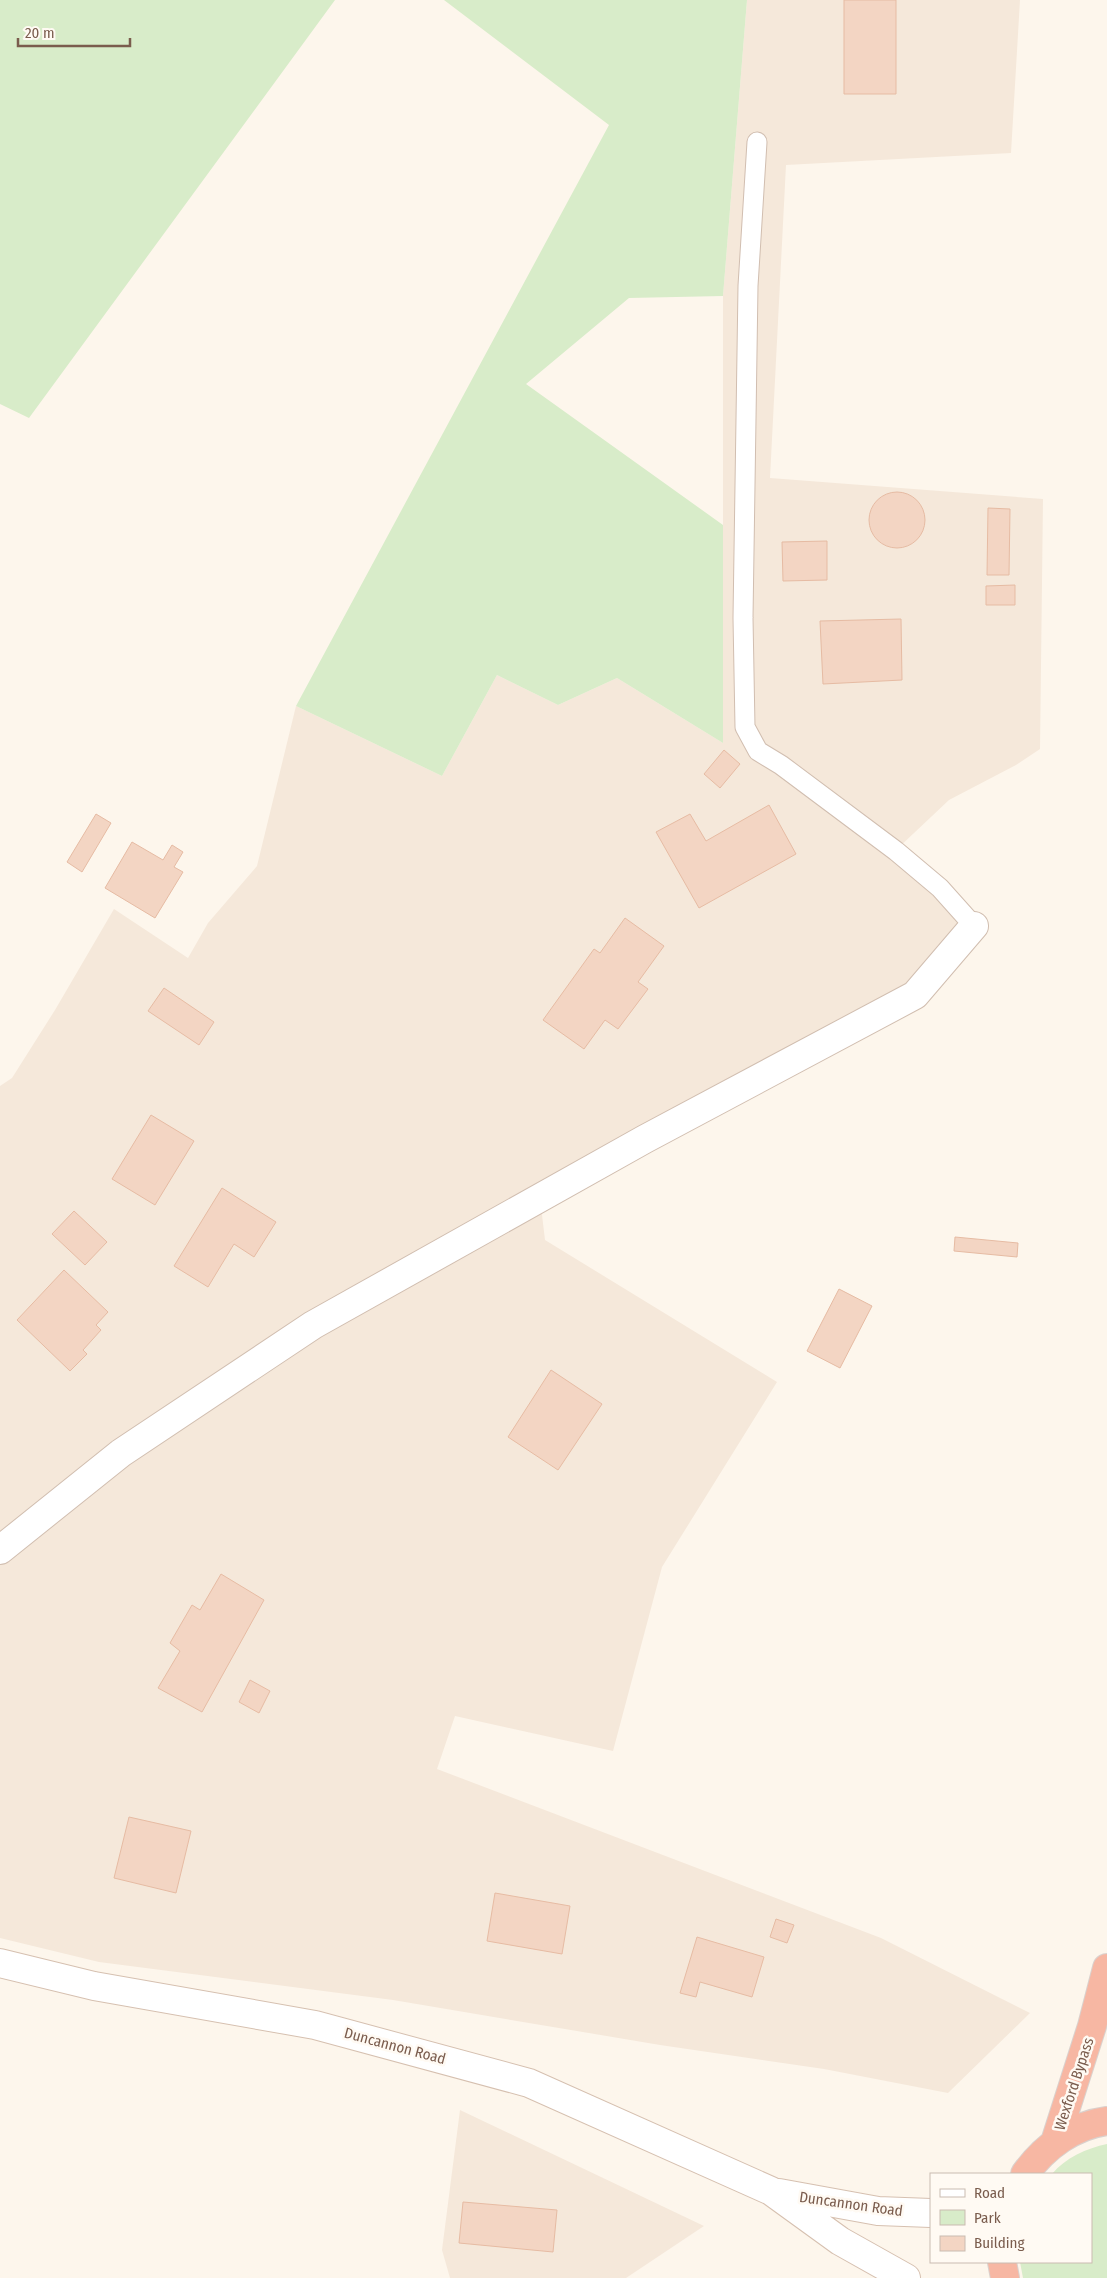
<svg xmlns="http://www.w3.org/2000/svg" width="1107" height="2278" font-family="'Fira Sans Condensed',sans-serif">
<rect width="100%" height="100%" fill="#fdf6ec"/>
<path fill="#f5e8da" d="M747,0H1020L1011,153L786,165L770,478L1043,499L1040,749L1016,765L949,800L896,850L974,926L915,995L540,1198L545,1240L777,1382L662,1567L613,1751L455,1716L437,1769L881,1938L1030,2013L948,2093L824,2069L660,2045L393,2000L99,1962L0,1938V1086L12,1078L55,1010L114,909L188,958L208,923L257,866L296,706L442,776L497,675L558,705L617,678L723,743V296Z
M460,2110L704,2226L626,2278H450L442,2250Z"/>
<path fill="#d8ecc9" d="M0,0H335L29,418L0,404Z
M444,0H747L723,296L629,298L526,384L723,525V743L617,678L558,705L497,675L442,776L296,706L609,125Z
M1107,2144V2278H1023L1020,2262H1091V2174H1052C1065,2158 1087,2148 1107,2144Z"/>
<path fill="#f3d5c3" stroke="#e6bba3" d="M844,0H896V94H844Z
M869 520a28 28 0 1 1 56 0a28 28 0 1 1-56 0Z
M988,508L1010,509L1009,575H987Z
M827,541V580L783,581L782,542Z
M1015,585V605H986V586Z
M901,619L902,680L823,684L820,621Z
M724,750L740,764L720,788L704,774Z
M769,805L796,854L699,908L656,832L690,814L706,841Z
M96,814L111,823L82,872L67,862Z
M132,842L163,860L172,845L183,852L174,867L183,872L155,918L105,888Z
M625,918L664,946L638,982L648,989L618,1029L605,1020L584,1049L543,1020L594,949L600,953Z
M164,988L214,1022L199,1045L148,1011Z
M151,1115L194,1141L155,1205L112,1179Z
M222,1188L276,1222L254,1257L234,1244L208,1287L174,1266Z
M74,1211L107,1242L85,1265L52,1234Z
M955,1237L1018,1243L1017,1257L954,1251Z
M64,1270L108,1312L96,1325L101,1330L83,1350L87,1354L70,1371L17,1320Z
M839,1289L872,1306L840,1368L807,1351Z
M551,1370L602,1404L558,1470L508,1437Z
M221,1574L264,1600L202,1712L158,1688L180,1651L170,1643L192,1605L200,1610Z
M250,1680L270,1691L259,1713L239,1702Z
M129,1817L191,1831L176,1893L114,1878Z
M495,1893L570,1906L562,1954L487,1941Z
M776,1919L794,1925L787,1943L770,1937Z
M697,1937L764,1957L752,1997L700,1982L696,1997L680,1993Z
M463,2202L557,2210L553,2252L459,2243Z"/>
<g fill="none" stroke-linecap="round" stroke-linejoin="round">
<g stroke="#d1beb0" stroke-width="21">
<path id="lane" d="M757,142L748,286L743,618L745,727L758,751L781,765L896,851L940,888L974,926"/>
</g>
<g stroke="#d1beb0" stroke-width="30">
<path id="street" d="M0,1550L121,1453L313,1325L645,1139L915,995L974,926"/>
</g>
<g stroke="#d6c0b0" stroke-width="30">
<path id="secondary" d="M0,1963L94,1986L315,2025L529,2083L771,2191L840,2241L906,2278
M779,2193L878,2211L931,2213"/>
</g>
<g stroke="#dad1cd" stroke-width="30">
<path id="highway" d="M1055,2142L1092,2026L1107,1968
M1025,2174C1044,2147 1074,2125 1107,2121
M1002,2262L1005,2278"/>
</g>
<use href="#lane" stroke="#fff" stroke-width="19"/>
<use href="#street" stroke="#fff" stroke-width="28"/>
<use href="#secondary" stroke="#fff" stroke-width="28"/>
<use href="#highway" stroke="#f7b7a3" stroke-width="28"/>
</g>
<g text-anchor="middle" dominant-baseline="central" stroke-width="5" stroke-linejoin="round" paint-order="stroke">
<g font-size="15" fill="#7a5c4d" stroke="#fffaf3">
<text transform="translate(395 2046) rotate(15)">Duncannon Road</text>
<text transform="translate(1074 2084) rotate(-72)">Wexford Bypass</text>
<text transform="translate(851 2204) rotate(8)">Duncannon Road</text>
</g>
</g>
<rect x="930" y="2173" width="162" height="90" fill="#fffaf3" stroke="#cabbb1"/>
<rect x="940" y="2189" width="25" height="8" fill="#ffffff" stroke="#cabbb1"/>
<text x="974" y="2198" font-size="15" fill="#7a5c4d">Road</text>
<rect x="940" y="2210" width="25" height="15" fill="#d8ecc9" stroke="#cabbb1"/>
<text x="974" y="2223" font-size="15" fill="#7a5c4d">Park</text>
<rect x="940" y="2236" width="25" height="15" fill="#f3d5c3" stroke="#cabbb1"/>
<text x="974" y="2248" font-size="15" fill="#7a5c4d">Building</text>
<path d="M18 38v8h112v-8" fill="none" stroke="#7a5c4d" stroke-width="2.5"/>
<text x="25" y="38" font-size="15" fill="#7a5c4d" stroke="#fffaf3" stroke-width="4" paint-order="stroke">20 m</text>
</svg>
